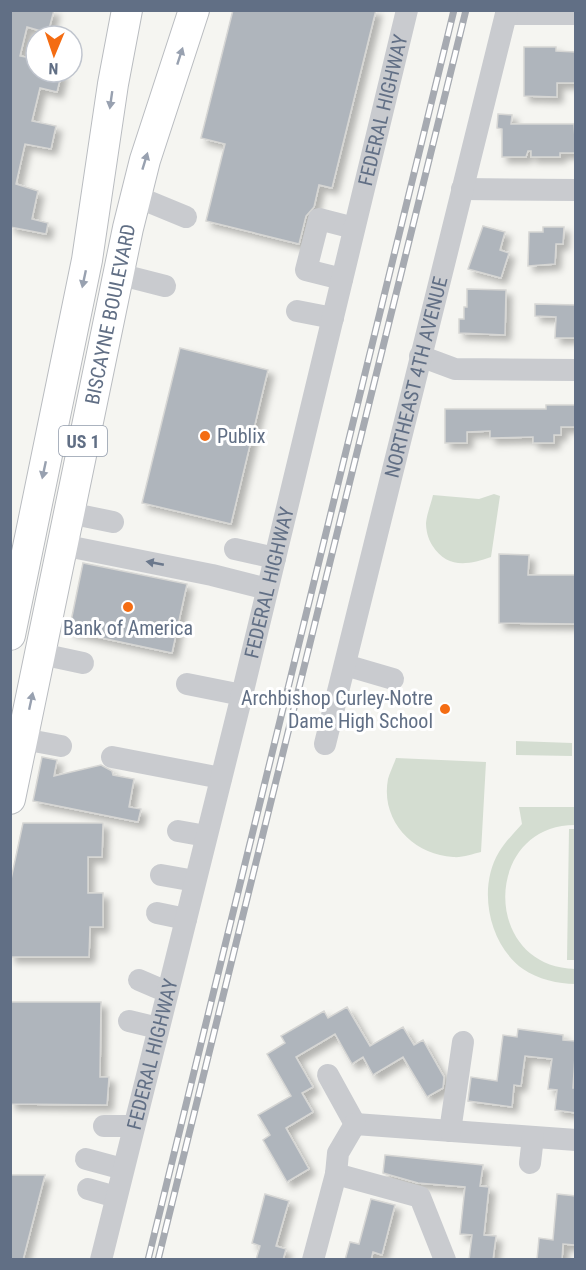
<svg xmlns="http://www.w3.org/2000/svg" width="586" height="1270" font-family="'Roboto Condensed',sans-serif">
<defs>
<filter id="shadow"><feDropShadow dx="5.5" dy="5.5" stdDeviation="3" flood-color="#0004"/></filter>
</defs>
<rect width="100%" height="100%" fill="#f5f5f1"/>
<path fill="#d4ddd1" d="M494,494L500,496L491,557C468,565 447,569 432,545C428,539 426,530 426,523C427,513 431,504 433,495L479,499Z
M516,741L572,743V756L516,755Z
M396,758L486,762L481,852C472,854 462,858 453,857C414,855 380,821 388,779C390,772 394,764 396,758Z
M519,807H575V825C483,825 481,967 575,969V984C559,984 537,979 523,969C489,945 477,888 499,852C505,842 514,833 522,824Z
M569,829H575V960H567Z"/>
<path fill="#afb5bc" stroke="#d6d6d4" stroke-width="1.5" filter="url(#shadow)" d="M10,10H54L48,33L27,27L20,56L36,59V72H62L57,92L40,88L32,121L56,126L51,149L25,144L16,184L38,191L32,219L48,223L46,234L10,227Z
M233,10H376L332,188L319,185L314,207L306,216L299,244L206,221L225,144L201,138Z
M524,47H556V51L576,52V83H557V97L524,96Z
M498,114L512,115L511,124H574L576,153H560V157H531V151H528L526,157H502V129L497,128Z
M483,226L505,232L500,250L509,253L501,278L468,269Z
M543,227H564L563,244H556L555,264L528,266L529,232H543Z
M467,289L506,290L505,335L459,333V319H464V307H467Z
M535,304L576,305V338H555L556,317L535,316Z
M180,348L268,370L231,524L142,503Z
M546,405H576V427H561V435H554V443H533V437L490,438V431L467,432V443H445V409H546Z
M499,554L529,555L528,575H576V624L499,623Z
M83,563L187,584L172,653L69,631Z
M42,757L57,760L54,776L101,765L112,771L113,775L134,779L129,807L141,809L138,822L33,801Z
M23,823H103L102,857H88V893H103V927H90L89,957H10V884Z
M10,1002H101L100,1077H109L107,1105L10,1104Z
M347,1007L370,1046L403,1027L414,1045L423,1040L444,1077L443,1088L427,1097L403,1057L373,1075L363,1057L352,1064L335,1034L296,1057L313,1087L302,1093L313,1112L286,1128L309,1169L287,1182L263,1140L270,1135L258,1115L291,1096L267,1054L285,1043L281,1036L324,1011L328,1018Z
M518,1029L563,1035V1040L576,1041L573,1088H576V1113L555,1110L557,1090L548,1089L552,1059L525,1056L521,1086L514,1085L512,1107L468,1101L471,1077L497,1081L503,1035L517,1037Z
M385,1155L483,1165L480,1186L489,1187L484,1235L496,1236L493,1260H469L472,1235L460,1234L465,1187L418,1183L383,1173Z
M10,1175H45L23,1260H10Z
M265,1194L289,1201L276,1246L286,1249L283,1260H256L260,1246L252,1243Z
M557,1194L576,1196L575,1245L563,1244L562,1260H537L539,1238L553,1240Z
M371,1199L395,1205L382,1255L373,1252L371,1260H345L350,1242L359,1244Z"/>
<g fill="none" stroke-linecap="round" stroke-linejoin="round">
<g stroke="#b9bcc0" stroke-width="32">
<g id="major">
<path d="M10,635L87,260L113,84L127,10"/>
<path id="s3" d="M10,799L128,228L145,160L194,10"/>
</g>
</g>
<g stroke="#c9cbcf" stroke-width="22">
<path d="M506,14H576"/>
<path d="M462,189L576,190"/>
<path d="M135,196L186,217"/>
<path d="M118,274L165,286"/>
<path d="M342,279L306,270L319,219L354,228"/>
<path d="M297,311L333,318"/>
<path d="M420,356L455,369L576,370"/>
<path d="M69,513L113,522"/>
<path d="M62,545L212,575L267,589"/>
<path d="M235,549L275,558"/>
<path d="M41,654L83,663"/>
<path d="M345,665L393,679"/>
<path d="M187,684L242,695"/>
<path d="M23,739L61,746"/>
<path id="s1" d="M325,744L507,10"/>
<path d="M112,757L221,778"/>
<path d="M178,831L206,836"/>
<path d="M161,875L195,881"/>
<path d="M157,913L186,919"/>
<path d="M139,980L167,992"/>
<path d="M129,1021L158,1028"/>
<path d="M328,1075L355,1124"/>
<path d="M355,1124L576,1140"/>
<path d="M104,1126H134"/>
<path d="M450,1131L463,1042"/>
<path d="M86,1159L123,1169"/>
<path d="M530,1163L533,1137"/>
<path d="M336,1174L420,1197L445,1260"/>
<path d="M88,1189L116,1197"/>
<path id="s2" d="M101,1260L242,695L407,10"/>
<path d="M313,1260L336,1174L338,1153L355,1124"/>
</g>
<use href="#major" stroke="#fff" stroke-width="30"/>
<g stroke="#a6aab1" stroke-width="7">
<path id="rail" d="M148,1260L454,10
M158,1260L466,10"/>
</g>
<use href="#rail" stroke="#fff" stroke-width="4.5" stroke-dasharray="14" stroke-linecap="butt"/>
</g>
<defs><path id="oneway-solid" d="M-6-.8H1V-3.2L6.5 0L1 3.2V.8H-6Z" transform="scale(1.5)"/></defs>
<g fill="#98a1b0">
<use href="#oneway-solid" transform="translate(180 56) rotate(-72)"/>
<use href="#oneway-solid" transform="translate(111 100) rotate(98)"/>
<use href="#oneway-solid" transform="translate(145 161) rotate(-73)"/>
<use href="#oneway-solid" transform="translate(84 279) rotate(102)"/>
<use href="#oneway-solid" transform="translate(44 470) rotate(102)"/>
<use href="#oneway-solid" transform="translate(31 701) rotate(-78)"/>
</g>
<use fill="#6b788c" href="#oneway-solid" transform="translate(155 563) rotate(-169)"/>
<g fill="#f46c12" stroke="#fff" stroke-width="2">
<circle cx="205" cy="436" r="6"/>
<circle cx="128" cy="607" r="6"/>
<circle cx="445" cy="709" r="6"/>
</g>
<g text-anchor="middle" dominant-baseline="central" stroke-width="6" stroke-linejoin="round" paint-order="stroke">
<rect fill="#fff" stroke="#909aaa" stroke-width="1.5" x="59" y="426" width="48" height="30" rx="4.5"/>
<g font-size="18" font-weight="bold" fill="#616f85">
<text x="83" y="441">US 1</text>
</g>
<g font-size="20" fill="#616f85" stroke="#fff">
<text stroke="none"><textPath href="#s2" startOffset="1184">FEDERAL HIGHWAY</textPath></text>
<text stroke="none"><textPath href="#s3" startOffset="495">BISCAYNE BOULEVARD</textPath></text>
<text stroke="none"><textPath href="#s1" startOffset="378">NORTHEAST 4TH AVENUE</textPath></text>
<text stroke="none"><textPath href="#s2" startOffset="698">FEDERAL HIGHWAY</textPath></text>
<text stroke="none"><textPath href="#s2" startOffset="212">FEDERAL HIGHWAY</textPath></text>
</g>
<g font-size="20" fill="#616f85" stroke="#fff" text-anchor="start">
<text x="217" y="436">Publix</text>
<text x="128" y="628" text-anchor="middle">Bank of America</text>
<text x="433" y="698" text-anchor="end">Archbishop Curley-Notre<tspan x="433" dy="23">Dame High School</tspan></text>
</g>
</g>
<rect width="586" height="1270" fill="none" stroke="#616f85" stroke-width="24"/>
<g transform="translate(54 54) rotate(182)"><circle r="28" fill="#ffffff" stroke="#c0c5ce" stroke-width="1.5"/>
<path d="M0-4.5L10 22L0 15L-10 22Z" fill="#f46c12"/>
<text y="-9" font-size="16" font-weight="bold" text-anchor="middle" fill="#616f85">N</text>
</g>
</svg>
